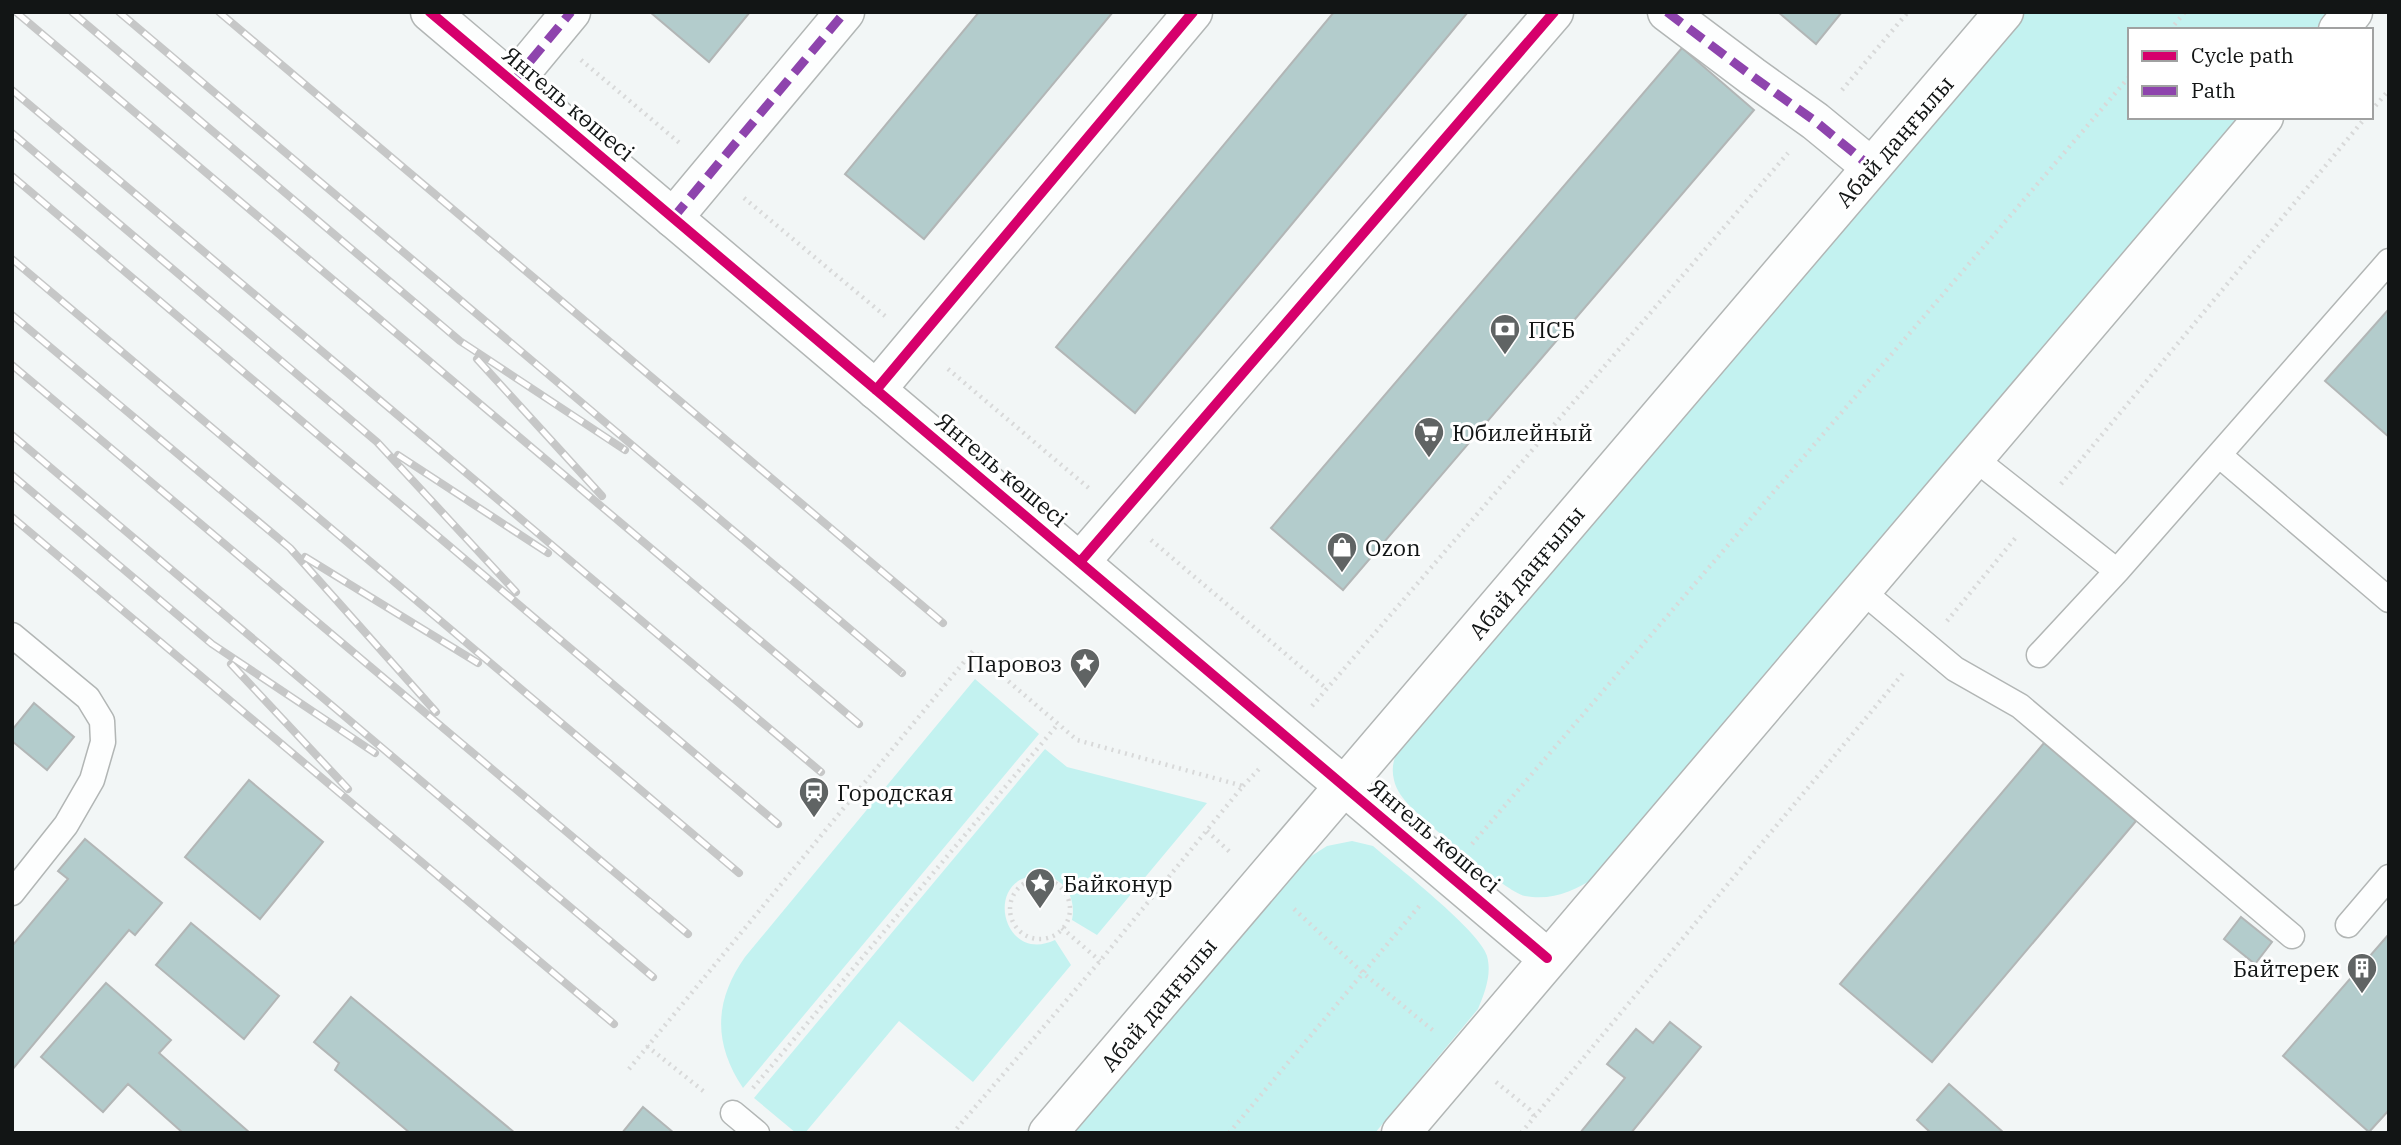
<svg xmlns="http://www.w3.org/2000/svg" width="2401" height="1145" font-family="'IBM Plex Serif',serif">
<rect width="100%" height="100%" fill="#f2f6f6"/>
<path fill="#c3f2f0" d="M2026,12H2330L2315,30H2130V117H2241L1596,877C1574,891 1552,901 1525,896C1506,892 1428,824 1411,807C1403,799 1396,790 1394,780C1389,760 1400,746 1410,730Z
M975,679L1039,734L743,1088C713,1043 714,1001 745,957Z
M1045,749L1067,767L1207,803L1097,935L1072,920C1075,905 1071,890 1058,881C1051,876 1042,874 1032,876C984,883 1004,964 1055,940L1071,965L973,1082L899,1021L805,1133H796L754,1098Z
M1352,841L1373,846C1396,866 1480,931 1487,956C1492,974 1485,992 1478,1009L1375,1133H1074L1302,862L1327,846Z"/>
<path fill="#b3cccc" stroke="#b2b6b6" stroke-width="2" d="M650,12H750L709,62Z
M979,12H1113L924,239L845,174Z
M1334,12H1468L1135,413L1056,347Z
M1778,12H1842L1816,44Z
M1682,48L1754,110L1343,590L1271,528Z
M2388,310H2389V437L2325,381Z
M34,703L74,737L47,770L12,741V730Z
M2044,743L2136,821L1932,1062L1840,984Z
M249,780L323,842L260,919L185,857Z
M85,839L162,903L135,935L129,930L12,1070V946L68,879L58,871Z
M2241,917L2272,942L2255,964L2224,939Z
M191,923L279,996L244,1039L156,965Z
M2389,934V1110L2369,1132L2283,1056Z
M106,983L171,1040L159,1053L250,1133H183L128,1084L103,1112L41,1057Z
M351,997L515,1133H410L335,1070L339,1063L314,1042Z
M1670,1022L1701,1047L1631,1133H1580L1625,1078L1607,1064L1636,1029L1653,1043Z
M1949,1084L2004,1133H1931L1917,1120Z
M643,1107L674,1133H622Z"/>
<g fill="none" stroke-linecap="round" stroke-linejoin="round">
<g stroke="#b2b6b5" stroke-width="27">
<path id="lane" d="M2219,455L2389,600
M1974,458L2117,571
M1861,590L1955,669L2020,706L2292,936
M12,635L88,698L102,721L103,742L92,780L66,825L12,893
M2039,655L2117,571L2389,261
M2348,925L2389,877
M733,1113L757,1133"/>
</g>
<g stroke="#b2b6b5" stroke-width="41">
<path id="street" d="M1667,12L1752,76L1815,121L1871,167
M513,82L571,12
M673,218L845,12
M876,390L1193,12
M1080,562L1554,12"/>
</g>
<g stroke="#b2b6b5" stroke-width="41">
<path id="secondary" d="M430,12L1547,958
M2338,30L2353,12
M1048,1133L2004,12
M1401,1133L2264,117"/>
</g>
<path stroke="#d8d9d9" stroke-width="4.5" stroke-dasharray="2 5" stroke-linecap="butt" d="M2170,30L2185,12
M581,60L682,145
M1842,90L1908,12
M2371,111L2389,90
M744,198L885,316
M948,369L1091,490
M2061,484L2366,117
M1151,540L1327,689
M1947,621L2017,536
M1312,706L1788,153
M1243,786L1259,769
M1207,831L1232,854
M1472,844L2130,76
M1010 909a30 30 0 1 1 60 0a30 30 0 1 1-60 0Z
M1294,909L1363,973L1435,1032
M1062,928L1100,961
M647,1046L707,1094
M629,1069L973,651L1077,740L1243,786L1100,961L953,1133
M1496,1082L1529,1109L1534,1116
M753,1088L1058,724
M1229,1133L1421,904
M1521,1133L1905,671"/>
<use href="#lane" stroke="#fdfefe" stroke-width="24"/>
<use href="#street" stroke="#fdfefe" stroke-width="38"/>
<use href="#secondary" stroke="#fdfefe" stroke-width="38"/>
<g stroke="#c6c7c7" stroke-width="8">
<path id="rail" d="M16,12L859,724
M72,12L460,341L625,450
M119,12L902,673
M219,12L943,623
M12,90L821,772
M12,133L377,442L516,592
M12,176L778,824
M12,259L739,873
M12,315L290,548L436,712
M477,359L602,496
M12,365L688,934
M12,435L653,977
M398,455L548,553
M12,475L212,644L375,753
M12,517L614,1024
M305,557L478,663
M231,664L348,789"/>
</g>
<use href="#rail" stroke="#fff" stroke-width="5" stroke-dasharray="16" stroke-linecap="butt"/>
<path stroke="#8e44ad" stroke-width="9" stroke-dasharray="18 9" stroke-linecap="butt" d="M1667,12L1752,76L1815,121L1871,167
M513,82L571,12
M673,218L845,12"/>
<g stroke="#fff" stroke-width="15">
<path id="cycleway" d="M430,12L1547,958
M876,390L1193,12
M1080,562L1554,12"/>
</g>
<use href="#cycleway" stroke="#d6006c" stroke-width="10"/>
</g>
<defs>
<g id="bank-pin" transform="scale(1.575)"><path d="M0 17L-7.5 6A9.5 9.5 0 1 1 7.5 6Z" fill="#606464" stroke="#fff"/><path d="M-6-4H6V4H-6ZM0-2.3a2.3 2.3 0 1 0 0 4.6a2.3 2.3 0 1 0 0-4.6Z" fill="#fff"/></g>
<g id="supermarket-pin" transform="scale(1.575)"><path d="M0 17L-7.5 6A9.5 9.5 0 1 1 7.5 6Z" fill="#606464" stroke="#fff"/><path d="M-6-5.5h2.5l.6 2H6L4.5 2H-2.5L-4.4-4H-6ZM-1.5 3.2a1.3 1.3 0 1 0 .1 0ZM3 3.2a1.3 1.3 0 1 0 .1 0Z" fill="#fff"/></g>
<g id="shop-pin" transform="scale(1.575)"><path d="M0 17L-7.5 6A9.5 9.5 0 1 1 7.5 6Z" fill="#606464" stroke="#fff"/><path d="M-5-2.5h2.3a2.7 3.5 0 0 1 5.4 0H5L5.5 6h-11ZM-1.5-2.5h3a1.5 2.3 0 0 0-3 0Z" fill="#fff"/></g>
<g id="sight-pin" transform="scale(1.575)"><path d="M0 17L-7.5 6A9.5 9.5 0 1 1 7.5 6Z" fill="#606464" stroke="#fff"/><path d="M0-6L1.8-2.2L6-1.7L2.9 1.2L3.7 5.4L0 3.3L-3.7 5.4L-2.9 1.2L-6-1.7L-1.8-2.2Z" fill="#fff"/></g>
<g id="station-pin" transform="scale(1.575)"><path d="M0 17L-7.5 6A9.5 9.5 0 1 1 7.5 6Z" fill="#606464" stroke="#fff"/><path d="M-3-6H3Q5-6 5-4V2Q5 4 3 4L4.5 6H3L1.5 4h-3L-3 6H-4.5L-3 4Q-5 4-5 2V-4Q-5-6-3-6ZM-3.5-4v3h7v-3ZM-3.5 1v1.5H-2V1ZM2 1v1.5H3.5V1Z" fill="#fff"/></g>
<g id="building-pin" transform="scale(1.575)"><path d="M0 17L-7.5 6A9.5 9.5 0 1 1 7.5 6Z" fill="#606464" stroke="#fff"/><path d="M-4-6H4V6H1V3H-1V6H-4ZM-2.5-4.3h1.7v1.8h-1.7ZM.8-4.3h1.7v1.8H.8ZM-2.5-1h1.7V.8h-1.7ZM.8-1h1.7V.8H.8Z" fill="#fff"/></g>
</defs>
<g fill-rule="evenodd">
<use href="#bank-pin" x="1505" y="329"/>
<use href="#supermarket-pin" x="1429" y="432"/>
<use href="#shop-pin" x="1342" y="547"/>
<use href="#sight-pin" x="1085" y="663"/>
<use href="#station-pin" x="814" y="792"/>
<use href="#sight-pin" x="1040" y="883"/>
<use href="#building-pin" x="2362" y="968"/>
</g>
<g text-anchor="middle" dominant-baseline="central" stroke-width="6" stroke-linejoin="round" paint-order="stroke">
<g font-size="23" fill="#121515" stroke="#fff">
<text transform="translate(569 103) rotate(40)">Янгель көшесі</text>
<text transform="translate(1894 141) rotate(-49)">Абай даңғылы</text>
<text transform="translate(1002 469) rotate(40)">Янгель көшесі</text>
<text transform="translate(1526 572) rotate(-50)">Абай даңғылы</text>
<text transform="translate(1435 835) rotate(40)">Янгель көшесі</text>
<text transform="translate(1158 1004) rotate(-50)">Абай даңғылы</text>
</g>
<g font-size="23" fill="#121515" stroke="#fff" text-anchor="start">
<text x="1528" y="329">ПСБ</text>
<text x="1452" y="432">Юбилейный</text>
<text x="1365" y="547">Ozon</text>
<text x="1062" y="663" text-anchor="end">Паровоз</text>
<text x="837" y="792">Городская</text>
<text x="1063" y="883">Байконур</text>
<text x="2339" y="968" text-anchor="end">Байтерек</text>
</g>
</g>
<rect width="2401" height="1145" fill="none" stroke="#121515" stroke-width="28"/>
<rect x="2128" y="28" width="245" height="91" fill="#ffffff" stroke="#a0a1a1" stroke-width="2"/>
<rect x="2142" y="51" width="35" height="10" fill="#d6006c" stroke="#a0a1a1" stroke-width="2"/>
<text x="2191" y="63" font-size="21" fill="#121515">Cycle path</text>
<rect x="2142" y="86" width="35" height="10" fill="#8e44ad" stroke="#a0a1a1" stroke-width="2"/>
<text x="2191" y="98" font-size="21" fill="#121515">Path</text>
</svg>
